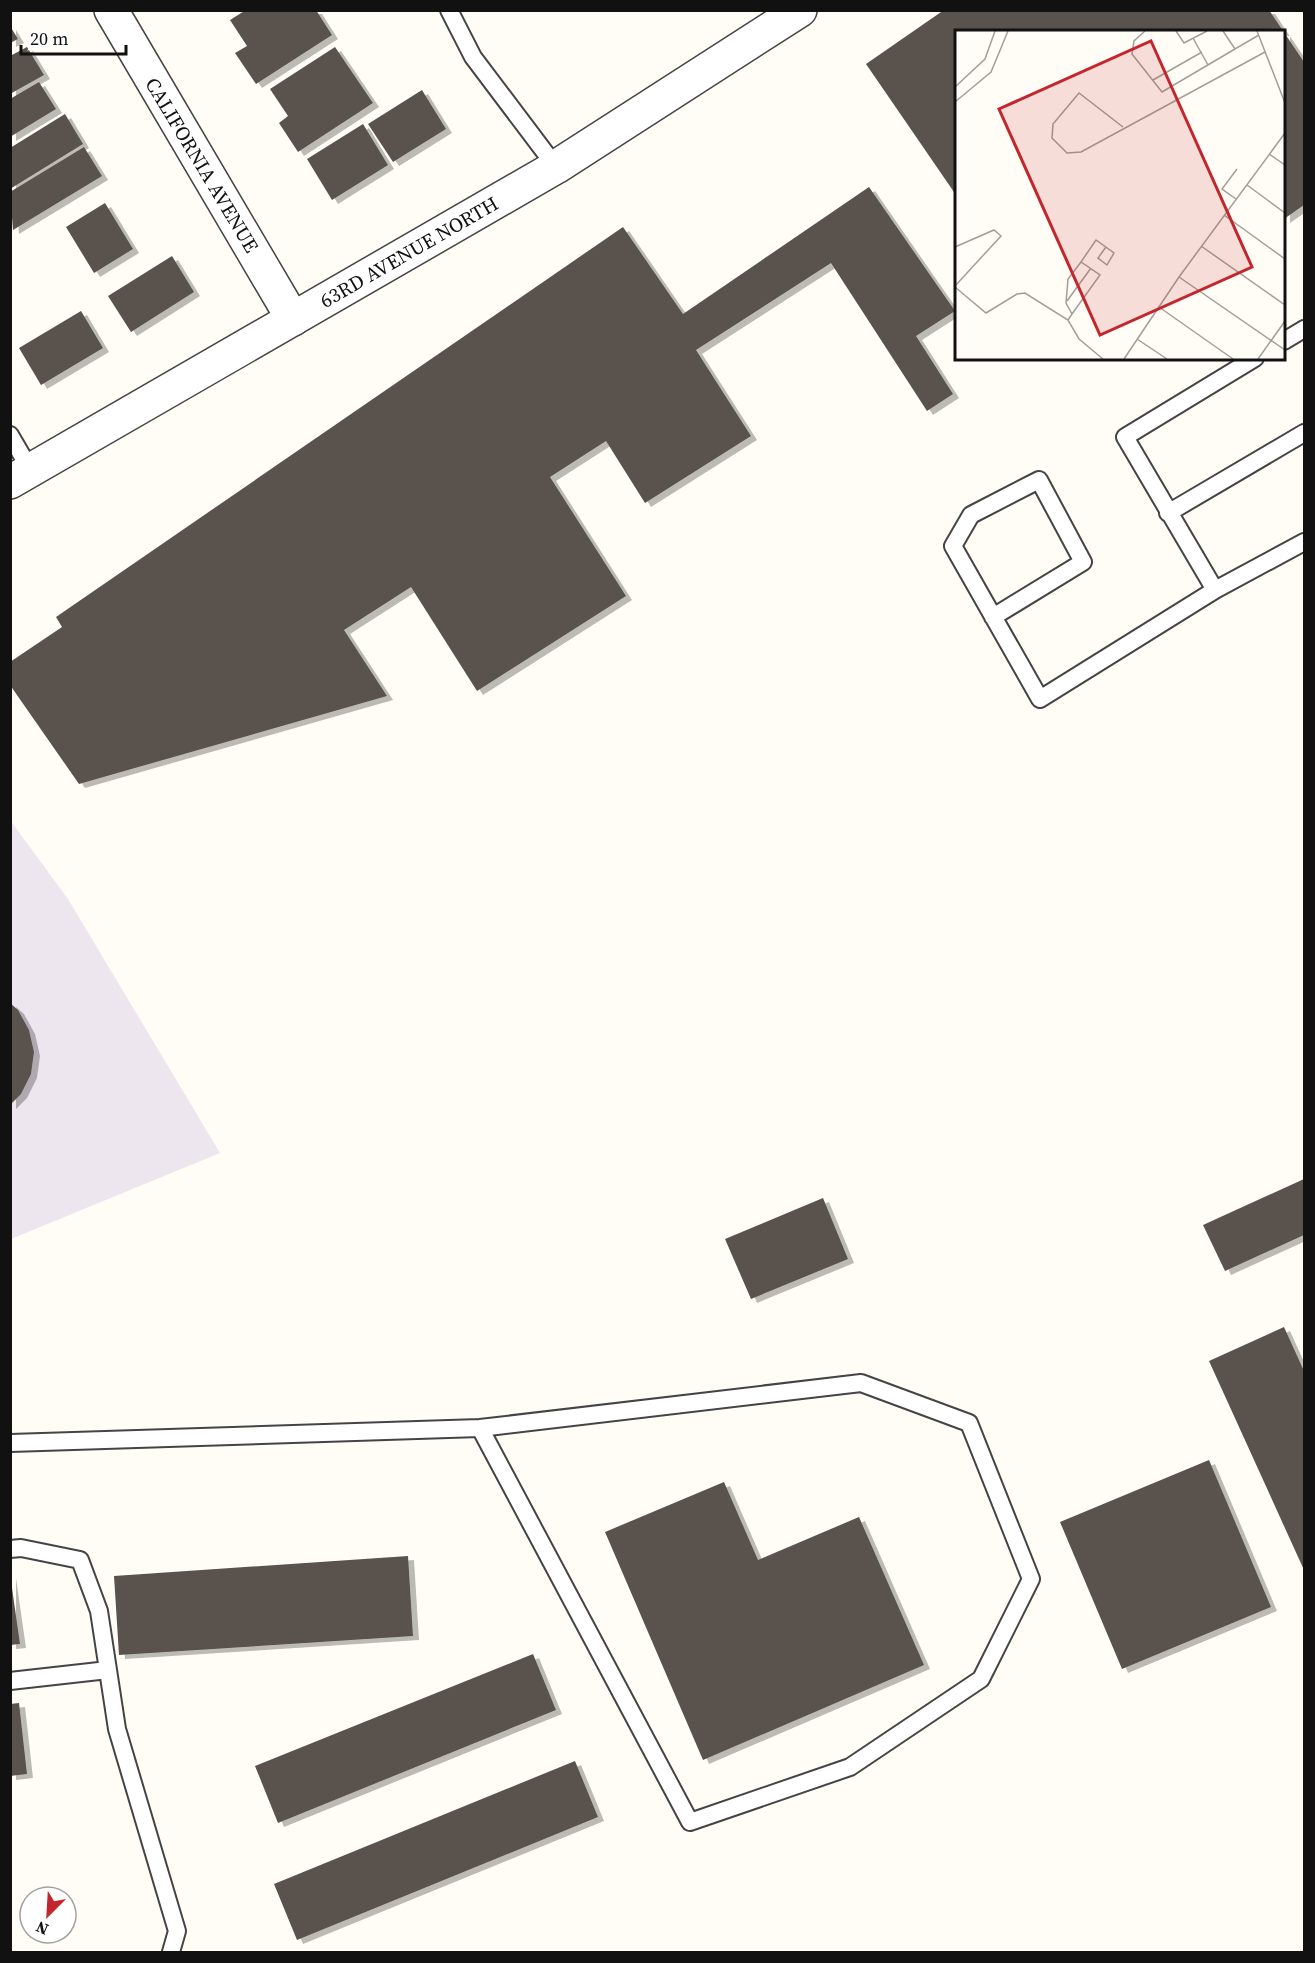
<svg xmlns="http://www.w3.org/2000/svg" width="1315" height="1963" font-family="'Source Serif 4',serif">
<defs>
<filter id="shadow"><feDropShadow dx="6" dy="4" stdDeviation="0" flood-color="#0004"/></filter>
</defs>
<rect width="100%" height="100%" fill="#fffdf5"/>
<path fill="#eee6ef" d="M10,820L68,899L220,1153L11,1239Z"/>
<path fill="#5a524d" filter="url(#shadow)" d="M246,10H316L332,35L256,84L235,53L247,46L230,20Z
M944,10H1269L1304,62V205L1284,219V32H956V195L866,64Z
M10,26L18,39L10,43Z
M27,47L44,75L10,94V56Z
M335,47L373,103L298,152L279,123L288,116L270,89Z
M39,82L56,109L10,137V99Z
M422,90L446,129L393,162L368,124Z
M65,114L83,144L10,189V148Z
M363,124L388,165L332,200L307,159Z
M84,147L102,176L13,230L10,192Z
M869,187L955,311L916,336L953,394L927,411L831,263L696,350L751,436L645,503L606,441L550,477L626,596L477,691L411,587L344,630L387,696L79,784L10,685V662L62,627L56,617L623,227L683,314Z
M105,203L133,249L94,273L66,227Z
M172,256L194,292L131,332L108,296Z
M81,311L103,348L41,385L19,348Z
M10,1003L18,1010L29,1030L34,1052L31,1074L21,1094L10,1105Z
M1304,1179V1235L1225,1271L1203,1225Z
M823,1198L848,1259L751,1299L725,1239Z
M1284,1327L1304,1371V1570L1209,1361Z
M1209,1460L1271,1607L1122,1669L1060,1522Z
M724,1482L758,1560L859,1517L924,1665L703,1760L605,1532Z
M408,1556L413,1636L119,1655L114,1576Z
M10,1574L20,1644L10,1645Z
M533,1654L556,1710L278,1823L255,1766Z
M19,1703L27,1774L10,1776V1704Z
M575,1761L598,1817L297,1940L274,1884Z"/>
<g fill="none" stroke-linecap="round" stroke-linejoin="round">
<g stroke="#444" stroke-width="20">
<path id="service" d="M449,10L473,57L556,167
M1284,341L1304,329
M1255,358L1125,437L1215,590L1304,542
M10,435L31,471
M1168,513L1304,433
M993,617L1083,562L1039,480L971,515L953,546L1040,699L1215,590
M10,1443L480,1428L861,1383L969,1423L1031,1579L981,1679L850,1767L690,1822L480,1428
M10,1549L21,1548L80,1560L99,1611L117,1729L177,1931L171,1952
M10,1681L108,1670"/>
</g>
<g stroke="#444" stroke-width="36">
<path id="minor" d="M111,10L293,319"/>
</g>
<g stroke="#444" stroke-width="36">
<path id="tertiary" d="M10,482L556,167L800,10"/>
</g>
<use href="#service" stroke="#fff" stroke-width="16"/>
<use href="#minor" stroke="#fff" stroke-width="33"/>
<use href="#tertiary" stroke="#fff" stroke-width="33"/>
</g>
<g text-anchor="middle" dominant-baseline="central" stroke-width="6" stroke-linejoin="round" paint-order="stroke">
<g font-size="20" fill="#111" stroke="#fff">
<text transform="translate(202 165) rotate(59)">CALIFORNIA AVENUE</text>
<text transform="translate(409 252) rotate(-30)">63RD AVENUE NORTH</text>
</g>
</g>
<g transform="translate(955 30)">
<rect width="330" height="330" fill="#fffdf5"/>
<path fill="none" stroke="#a09f9a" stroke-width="1.5" d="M190,1L179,11L177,24L207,62L280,19M221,1L229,13L252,1M268,1L280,19L304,5M302,1L330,73M238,8L253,35M198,50L247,22M0,57L30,29L40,1M0,72L36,42L53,1M168,97L124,63L98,94L97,108L112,123L126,122L310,22M314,124L330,135M292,155L330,183M281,169L267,159L282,139M269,185L330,229M246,216L330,275M0,217L39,200L46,206L0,256M126,232L141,210L159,223L152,235L143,228L151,217M224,247L330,320M0,257L31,283L62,264L70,263L113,290L124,309L148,329M112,271L136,238M204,277L278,329M113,290L117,284L145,245L126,232L113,249L111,273L117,284M182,309L212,329M169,329L224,247L330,103M303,329L330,291"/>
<path fill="#c4262e" fill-opacity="0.15" stroke="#c4262e" stroke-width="3" d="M196,11L297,237L145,305L44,79Z"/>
<rect width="330" height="330" fill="none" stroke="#111" stroke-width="3"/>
</g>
<rect width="1315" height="1963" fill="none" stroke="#111111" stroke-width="24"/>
<g transform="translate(48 1915) rotate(204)"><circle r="28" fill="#ffffff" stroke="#a0a0a0" stroke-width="1.5"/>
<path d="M0-4.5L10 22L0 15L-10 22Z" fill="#c4262e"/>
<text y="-9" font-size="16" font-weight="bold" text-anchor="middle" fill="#111111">N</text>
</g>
<path d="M21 45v9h105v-9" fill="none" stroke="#111111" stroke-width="3"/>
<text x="30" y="45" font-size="18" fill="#111111" stroke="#ffffff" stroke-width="4.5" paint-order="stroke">20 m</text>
</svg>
